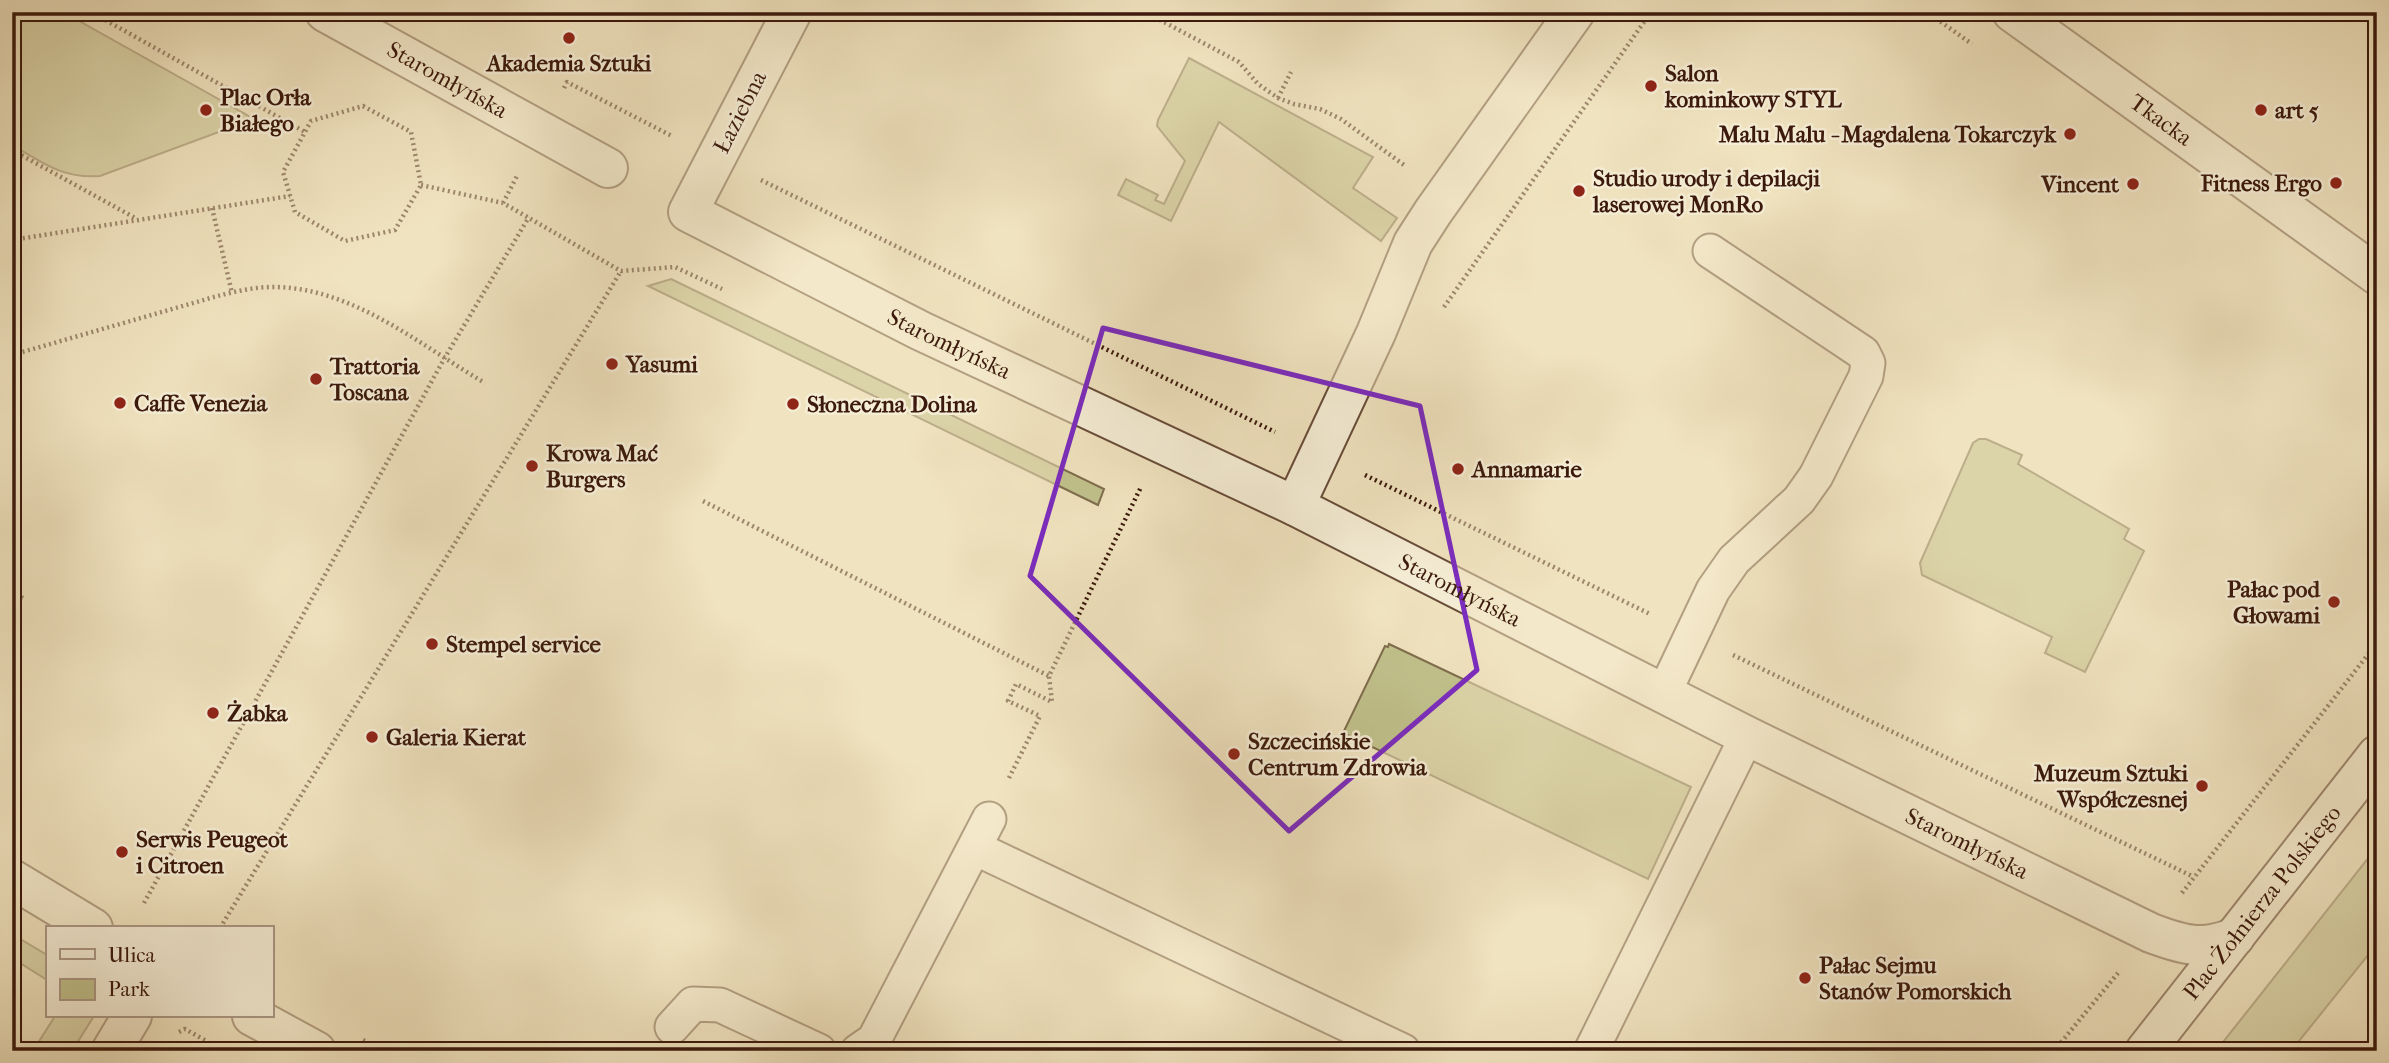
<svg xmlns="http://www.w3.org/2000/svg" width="2389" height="1063" font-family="'IM FELL French Canon',serif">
<rect width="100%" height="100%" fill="#f0e3bf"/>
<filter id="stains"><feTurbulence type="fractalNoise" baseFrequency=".00286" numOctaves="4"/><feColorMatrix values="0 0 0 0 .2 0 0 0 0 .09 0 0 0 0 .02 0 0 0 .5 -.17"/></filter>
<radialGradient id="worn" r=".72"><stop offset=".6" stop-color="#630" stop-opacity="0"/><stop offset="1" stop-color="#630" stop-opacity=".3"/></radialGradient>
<path fill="#c1c18c" stroke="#7e6d4c" stroke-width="2" d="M12,12H63L254,119L100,176C63,179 43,163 12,145Z
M1189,58L1373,157L1353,188L1397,218L1381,241L1219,122L1171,221L1118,195L1126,179L1158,195L1155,200L1164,204L1185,161L1157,126L1158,120Z
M671,279L1104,489L1098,505L648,286Z
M1979,439H1986L2022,455L2018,464L2129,529L2124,539L2144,551L2085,672L2045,653L2052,637L1922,575L1920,563L1973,443Z
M1389,644L1691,787L1648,879L1343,733L1385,646L1388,647Z
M2377,847V944L2291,1051H2216Z
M12,934L47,955V980L12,958Z
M55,1016H94L72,1051H33Z"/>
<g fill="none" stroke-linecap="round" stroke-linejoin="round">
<g stroke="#684c39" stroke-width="37">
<path id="lane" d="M1664,693L1713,590L1734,560L1799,500L1816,476L1866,376L1868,363L1863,353L1710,251
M975,848L1403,1051
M672,1027L693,1004L720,1005L819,1051
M858,1051L874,1040L989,819
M1591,1051L1747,736"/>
</g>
<g stroke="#684c39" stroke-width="42">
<g id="street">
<path id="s1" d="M325,12L608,168"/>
<path id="s2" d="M792,12L688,212L921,331L1295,506L1747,736L2151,933C2183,945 2202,951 2235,937"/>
<path id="s3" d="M2012,12L2377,275"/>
<path d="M1295,506L1376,333L1413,243L1433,212L1575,12"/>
<path d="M12,879L93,928"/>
<path d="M252,1016L316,1051"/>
<path d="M111,1051L132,1016"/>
</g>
</g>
<g stroke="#3b190c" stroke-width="42">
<g id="secondary">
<path id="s4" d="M2145,1051L2377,755"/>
</g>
</g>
<path stroke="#3b190c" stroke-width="4.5" stroke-dasharray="2 3.5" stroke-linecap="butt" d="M91,12L305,132
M1145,12L1239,62L1258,84L1278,98L1294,104L1320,109L1341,119L1404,165
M1927,12L1972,44
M564,88L567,82L672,136
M1278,98L1291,72
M363,106L411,132L421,185L395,230L345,241L295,212L283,172L311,121Z
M12,150L137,219
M761,180L1275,432
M421,185L503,203L621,271L675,267L722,289
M503,203L517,176
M212,208L232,293
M12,240L290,196
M1444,307L1651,12
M12,355L214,297C233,292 253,287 273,287C352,287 420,345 485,383
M1365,475L1650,614
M703,501L1049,676
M12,592L23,598
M1733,655L2194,877
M1009,778L1040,716L1008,701L1016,684L1052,702L1049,676L1141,487
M2182,893L2377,643
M144,903L444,359L529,217
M220,928L621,271
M179,1032L185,1029L208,1042
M363,1040L382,1051
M2054,1051L2118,973"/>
<use href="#lane" stroke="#f5edd5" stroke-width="33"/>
<use href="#street" stroke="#f5edd5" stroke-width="38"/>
<use href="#secondary" stroke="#f5edd5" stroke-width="38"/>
</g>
<path d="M0 0H2389V1063H0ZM1103,328L1420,406L1477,670L1289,831L1030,576Z" fill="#f0e3bf" fill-opacity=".55" fill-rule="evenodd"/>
<path fill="none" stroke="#7b2cbf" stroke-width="5" stroke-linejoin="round" d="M1103,328L1420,406L1477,670L1289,831L1030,576Z"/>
<g fill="#8f2418" stroke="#f5edd5" stroke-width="2.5">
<circle cx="569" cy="38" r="7"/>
<circle cx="1651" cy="86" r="7"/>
<circle cx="206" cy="110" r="7"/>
<circle cx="2261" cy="110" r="7"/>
<circle cx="2070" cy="134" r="7"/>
<circle cx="2336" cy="183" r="7"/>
<circle cx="2133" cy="184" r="7"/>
<circle cx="1579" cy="191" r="7"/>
<circle cx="612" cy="364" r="7"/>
<circle cx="316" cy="379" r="7"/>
<circle cx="120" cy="403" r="7"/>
<circle cx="793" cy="404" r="7"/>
<circle cx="532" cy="466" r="7"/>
<circle cx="1458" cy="469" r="7"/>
<circle cx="2334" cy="602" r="7"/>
<circle cx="432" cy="644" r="7"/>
<circle cx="213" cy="713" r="7"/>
<circle cx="372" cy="737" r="7"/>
<circle cx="1234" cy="754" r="7"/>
<circle cx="2202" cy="786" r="7"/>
<circle cx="122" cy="852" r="7"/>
<circle cx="1805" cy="978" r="7"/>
</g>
<g text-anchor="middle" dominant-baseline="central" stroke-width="5" stroke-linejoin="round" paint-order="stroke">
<g font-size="23" font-weight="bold" fill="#3b190c" stroke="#f5edd5" text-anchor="start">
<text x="569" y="63" text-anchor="middle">Akademia Sztuki</text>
<text x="1665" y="73">Salon<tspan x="1665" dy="26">kominkowy STYL</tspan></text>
<text x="220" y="97">Plac Orła<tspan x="220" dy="26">Białego</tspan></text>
<text x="2275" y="110">art 5</text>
<text x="2056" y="134" text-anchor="end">Malu Malu - Magdalena Tokarczyk</text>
<text x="1593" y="178">Studio urody i depilacji<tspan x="1593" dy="26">laserowej MonRo</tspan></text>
<text x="2322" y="183" text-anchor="end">Fitness Ergo</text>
<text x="2119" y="184" text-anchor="end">Vincent</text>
<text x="626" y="364">Yasumi</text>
<text x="330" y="366">Trattoria<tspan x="330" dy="26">Toscana</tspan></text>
<text x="134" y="403">Caffe Venezia</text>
<text x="807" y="404">Słoneczna Dolina</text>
<text x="546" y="453">Krowa Mać<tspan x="546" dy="26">Burgers</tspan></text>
<text x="1472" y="469">Annamarie</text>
<text x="2320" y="589" text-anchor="end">Pałac pod<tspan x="2320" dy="26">Głowami</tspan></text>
<text x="446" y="644">Stempel service</text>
<text x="227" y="713">Żabka</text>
<text x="386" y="737">Galeria Kierat</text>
<text x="1248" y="741">Szczecińskie<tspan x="1248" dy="26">Centrum Zdrowia</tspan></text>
<text x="2188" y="773" text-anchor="end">Muzeum Sztuki<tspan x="2188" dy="26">Współczesnej</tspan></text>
<text x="136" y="839">Serwis Peugeot<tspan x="136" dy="26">i Citroen</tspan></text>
<text x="1819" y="965">Pałac Sejmu<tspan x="1819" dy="26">Stanów Pomorskich</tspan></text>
</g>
<g font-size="23" fill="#3b190c" stroke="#f5edd5">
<text stroke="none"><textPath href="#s1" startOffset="140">Staromłyńska</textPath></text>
<text transform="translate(740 112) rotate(-63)">Łaziebna</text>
<text stroke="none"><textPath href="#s3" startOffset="184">Tkacka</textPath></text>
<text stroke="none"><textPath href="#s2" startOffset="518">Staromłyńska</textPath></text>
<text stroke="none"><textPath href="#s2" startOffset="1085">Staromłyńska</textPath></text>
<text stroke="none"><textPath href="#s2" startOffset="1652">Staromłyńska</textPath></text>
<text stroke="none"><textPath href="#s4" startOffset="189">Plac Żołnierza Polskiego</textPath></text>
</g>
</g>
<rect width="2389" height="1063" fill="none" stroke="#f0e3bf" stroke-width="42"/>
<rect x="14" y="14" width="2361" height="1035" fill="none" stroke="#3b190c" stroke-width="3.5"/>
<rect x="21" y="21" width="2347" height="1021" fill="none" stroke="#3b190c" stroke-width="2"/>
<rect x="46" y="926" width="228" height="91" fill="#f5edd5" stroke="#ab9885" stroke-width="2"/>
<rect x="60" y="949" width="35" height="10" fill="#f5edd5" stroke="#ab9885" stroke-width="2"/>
<text x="108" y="962" font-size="21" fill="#3b190c">Ulica</text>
<rect x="60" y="979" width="35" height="21" fill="#c1c18c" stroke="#ab9885" stroke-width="2"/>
<text x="108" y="996" font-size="21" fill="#3b190c">Park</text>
<rect width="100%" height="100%" filter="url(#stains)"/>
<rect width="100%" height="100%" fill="url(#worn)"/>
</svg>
